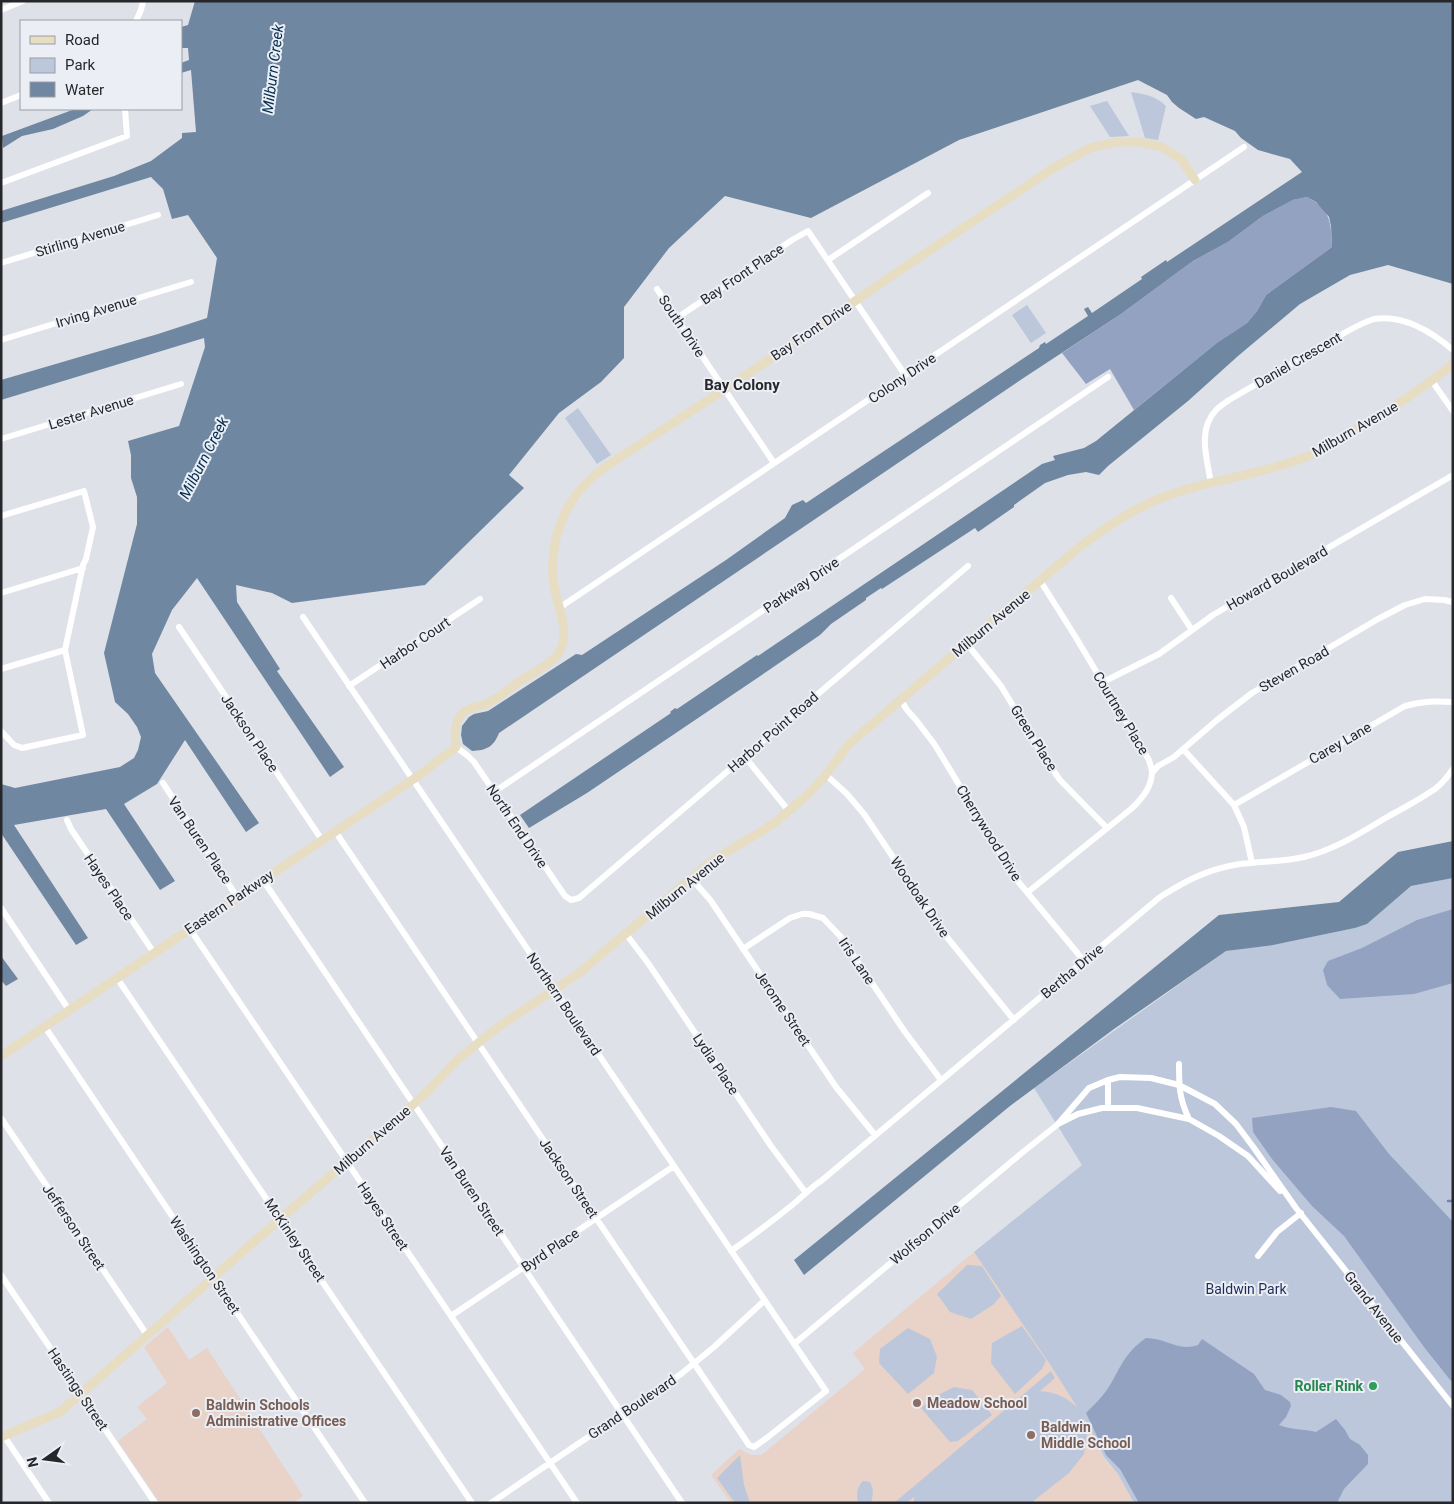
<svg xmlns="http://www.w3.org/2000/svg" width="1454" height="1504" font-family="Roboto,sans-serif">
<rect width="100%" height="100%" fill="#dee1e8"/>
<path fill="#e9d2c7" d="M974,1252L1053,1369L1090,1428L1103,1457L1118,1474L1134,1503H731L711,1475L739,1449L751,1455H760L764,1453L865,1369L853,1353Z
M168,1327L189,1360L207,1348L303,1496L293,1503H160L118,1441L147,1419L137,1407L167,1383L144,1347Z"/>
<path fill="#bcc7db" d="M1131,92C1145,94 1156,96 1166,106L1158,140L1145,138Z
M1107,101L1129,136L1110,137L1090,106Z
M1027,305L1046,333L1031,343L1012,315Z
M578,408L611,455L597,464L565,418Z
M1453,878V1503H1134L1118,1474L1104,1457L1090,1428L1084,1418L1087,1434L1084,1454L1069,1473L1031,1503H914V1497L906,1503H894L1051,1371L1055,1378L1040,1391C1057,1393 1064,1396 1077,1407L1051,1366L974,1252L1082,1165L1034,1088L1226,951L1288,942L1355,928L1367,924L1411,886Z
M967,1265L982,1266L1001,1296L994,1304L971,1319L950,1312L937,1294Z
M1022,1326L1046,1360L1042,1369L1015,1394L991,1363L992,1343Z
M908,1328L930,1339L937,1357L934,1373L908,1394L879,1363L880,1349Z
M954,1387L972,1390L992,1415L958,1441L950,1442L921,1408L934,1397Z
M740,1455L744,1485L750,1503H735L717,1478Z
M863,1481L870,1482C874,1489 873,1496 871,1503H858C856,1494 857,1487 863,1481Z"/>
<path fill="#93a2c1" d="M1307,197C1331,210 1331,222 1332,247L1266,295L1257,311L1247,323L1218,342L1134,410L1110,369L1086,384L1062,353L1121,314L1193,261L1228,242L1263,216L1293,200Z
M1453,909V983L1414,994L1340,999L1327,985L1323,970L1328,961L1362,948L1417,920Z
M1331,1107L1356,1111L1389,1154L1453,1222V1382L1451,1381L1424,1347L1344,1236L1312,1206L1272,1159L1253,1132L1252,1118Z
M1146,1338C1167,1338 1177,1352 1198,1345L1202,1339L1254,1374L1265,1390L1281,1395L1290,1402L1291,1406L1286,1417L1279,1425C1291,1430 1304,1429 1316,1432L1336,1419L1345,1430L1350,1439L1360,1445L1368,1455V1464L1344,1489L1337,1503H1139L1120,1469L1106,1455L1086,1413C1093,1406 1101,1398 1107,1390C1121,1368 1123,1354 1146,1338Z"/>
<path fill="#6f87a0" d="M195,1H1453V284L1388,265L1350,275L1300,304L1238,356L1188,401L1108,466L1099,475L1086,472L1068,475L1045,483L1014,505V507L978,532L975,528L882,589L881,588L866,598V600L831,624L820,635L769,670L587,793L529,828L520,815L671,713L670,712L675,708L677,709L757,655L758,656L1042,464L1055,460L1053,456L1084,448L1096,441L1218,342L1247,323L1257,311L1266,295L1332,247L1331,226L1329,217L1316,202L1307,197L1293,200L1263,216L1228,242L1193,261L1121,314L1025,377L499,733C493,748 486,750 472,751L463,744L461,735L462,726L469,717L474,714L488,711L576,654L582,655L726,560L785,518L792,505L803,500L806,503L1039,348L1040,345L1045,342L1046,344L1088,316L1084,309L1088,307L1092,313L1142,279L1141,277L1166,260L1167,262L1302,172L1290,159L1258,150L1241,138L1235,131L1204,117L1196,119L1179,108L1172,102L1167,95L1138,80L959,140L811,218L725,196L669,248L624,307V358L601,382L559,413L509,475L524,488L425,585L292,603L272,593L236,585L237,602L280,669L277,671L344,767L330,777L197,578L172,610L152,654L155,673L259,823L246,832L185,740L157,784L124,804L175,881L160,890L106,809L14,825L88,938L76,945L1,833V784L15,788L120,767L134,758L138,750L141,737L137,727L128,714L115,702L104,653L137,524V497L131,478V455L128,441L179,426L205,347L204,338L1,400V380L158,334L207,318L217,258L188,215L172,219L163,189L151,177L1,223V211L114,176L151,161L182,138V133L196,132L191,70L181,73V63L189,60L188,48H181V27L188,25Z
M75,109H93L83,116L53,129L22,136L3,148L2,136Z
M1453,841V878L1411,886L1367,924L1355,928L1273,945L1226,951L1114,1029L1010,1106L804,1275L794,1260L1219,915L1339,902L1398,852Z
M1,956L18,979L6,986L1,980Z"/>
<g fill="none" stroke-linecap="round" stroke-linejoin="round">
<path stroke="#6f87a0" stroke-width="2.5" d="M1448,1201H1453"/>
<path stroke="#fff" stroke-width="6" d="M1,10L23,1
M136,21L141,10L143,1
M1,103L21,95
M1,183L127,136L125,109
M828,260L928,193
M1,263L158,215
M657,289L774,463
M677,318L792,240L808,231L905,375
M1,340L191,282
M1432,381L1453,411
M1,439L181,384
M1211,483C1207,459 1197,430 1216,410C1220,406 1225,403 1229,400L1346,332C1355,327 1364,322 1374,319C1403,314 1432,332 1453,350
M1,516L84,491L93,527L86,559L83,565L65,650L83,735L22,748L14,745L1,731
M1,593L83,568
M1171,598L1192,630
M559,608L1244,147
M303,617L826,1391L768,1437L754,1447L749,1445L745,1439L335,831
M179,627L322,840
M967,644L1001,686L1046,760L1060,780L1107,828
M1,669L65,650
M1103,682L1159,654L1213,615L1453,475
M349,686L480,599
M901,700L907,710L916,720L935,745L1016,879L1084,961
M456,747L468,756L474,762L565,896L571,900L579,898L968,566
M1183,749L1234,805L1244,827L1252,863
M745,757L788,810
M1152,773L1158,766L1174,757L1217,720L1252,693L1378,619L1405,605L1425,599L1444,600L1453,602
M825,774L847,794L864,814L946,936L1014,1020
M163,783L237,897
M494,792L1108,377
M1234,805L1405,706C1422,701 1436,701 1453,702
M67,820L71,829L154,953
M692,879L711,901L836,1087L875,1135
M263,880L682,1503
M1028,892L1131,809C1141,800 1152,786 1152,772C1152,769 1150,764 1149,760L1075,636L1041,582
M1,908L69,1010
M190,929L577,1503
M626,934L648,963L771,1146L806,1193
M743,949L790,918L802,914H809L823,918L841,937L905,1032L941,1080
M117,978L472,1503
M45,1027L365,1503
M1179,1064C1179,1086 1179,1098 1189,1119
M1108,1080V1108
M1,1118L147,1335
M1060,1123L1078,1114L1102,1108H1137L1189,1119L1219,1136L1248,1156L1280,1191
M731,1251C751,1237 771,1222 791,1206C801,1198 810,1188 821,1181L1160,897C1187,880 1208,869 1240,864C1261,861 1283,862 1304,857C1335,850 1362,832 1389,816C1404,808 1420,799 1435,789C1442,784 1448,776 1453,769
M1258,1256L1277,1232L1301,1213
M1,1275L155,1503
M451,1316L674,1166
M794,1344L1023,1152L1057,1125L1089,1088L1108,1080L1120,1077L1151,1078L1179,1085L1215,1104L1236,1124L1254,1148L1296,1208L1453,1406
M4,1436L49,1503
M491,1503L681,1374L714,1347L764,1301"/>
<path stroke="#e6ddc3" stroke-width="9" d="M1,1056L421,774L456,747C454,732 454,713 472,708C477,706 483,706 488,703C500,697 510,688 520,681C533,673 550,665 558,654C573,634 555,602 553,579C551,550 557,523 574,498C591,473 619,458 644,442C670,425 696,408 722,391C822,325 918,256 1018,192L1050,170L1090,148L1116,142H1139L1162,147L1181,159L1195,180
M1,1437L60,1412L280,1219L405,1112L427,1092L457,1060L497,1028L579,973L713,860L762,831L777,821L806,796L824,777L849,744L1077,549C1107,526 1138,505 1175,493C1217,479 1261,474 1303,458C1320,452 1336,441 1353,431C1388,411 1421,390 1453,364"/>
</g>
<circle fill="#2e9e5b" stroke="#ebeef5" stroke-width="2" cx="1373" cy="1386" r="5"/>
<g fill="#8d6e63" stroke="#ebeef5" stroke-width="2">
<circle cx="917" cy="1403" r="5"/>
<circle cx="196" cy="1413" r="5"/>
<circle cx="1031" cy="1435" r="5"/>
</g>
<g text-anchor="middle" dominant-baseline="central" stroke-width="4" stroke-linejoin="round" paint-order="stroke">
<g font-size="14" fill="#26272a" stroke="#ebeef5">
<text transform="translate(80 239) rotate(-17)">Stirling Avenue</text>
<text transform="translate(742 274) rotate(-34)">Bay Front Place</text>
<text transform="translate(96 311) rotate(-17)">Irving Avenue</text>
<text transform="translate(682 326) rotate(56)">South Drive</text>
<text transform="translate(811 331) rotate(-34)">Bay Front Drive</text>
<text transform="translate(1298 360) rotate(-30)">Daniel Crescent</text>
<text transform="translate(902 378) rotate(-34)">Colony Drive</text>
<text transform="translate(91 412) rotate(-17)">Lester Avenue</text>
<text transform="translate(1355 429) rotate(-30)">Milburn Avenue</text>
<text transform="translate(1277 578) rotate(-30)">Howard Boulevard</text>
<text transform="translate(801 585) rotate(-34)">Parkway Drive</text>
<text transform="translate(991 623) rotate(-40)">Milburn Avenue</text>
<text transform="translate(415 643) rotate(-34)">Harbor Court</text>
<text transform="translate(1294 669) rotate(-30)">Steven Road</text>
<text transform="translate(1121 713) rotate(59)">Courtney Place</text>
<text transform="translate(773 732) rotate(-41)">Harbor Point Road</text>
<text transform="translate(250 733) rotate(56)">Jackson Place</text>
<text transform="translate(1034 738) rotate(58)">Green Place</text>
<text transform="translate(1340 743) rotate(-30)">Carey Lane</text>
<text transform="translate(517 826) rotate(56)">North End Drive</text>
<text transform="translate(989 833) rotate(58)">Cherrywood Drive</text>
<text transform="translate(200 840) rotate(56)">Van Buren Place</text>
<text transform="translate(685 886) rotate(-39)">Milburn Avenue</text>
<text transform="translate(109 887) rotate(56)">Hayes Place</text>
<text transform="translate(920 897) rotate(56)">Woodoak Drive</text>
<text transform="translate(229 902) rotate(-34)">Eastern Parkway</text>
<text transform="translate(857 961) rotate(56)">Iris Lane</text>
<text transform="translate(1072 971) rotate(-40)">Bertha Drive</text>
<text transform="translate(564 1004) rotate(56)">Northern Boulevard</text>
<text transform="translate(783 1008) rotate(56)">Jerome Street</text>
<text transform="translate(716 1064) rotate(56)">Lydia Place</text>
<text transform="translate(372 1140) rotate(-41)">Milburn Avenue</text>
<text transform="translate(569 1178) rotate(56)">Jackson Street</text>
<text transform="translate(472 1191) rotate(56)">Van Buren Street</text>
<text transform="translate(383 1216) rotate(56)">Hayes Street</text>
<text transform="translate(74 1227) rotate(56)">Jefferson Street</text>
<text transform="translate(925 1234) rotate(-40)">Wolfson Drive</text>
<text transform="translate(295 1240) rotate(56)">McKinley Street</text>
<text transform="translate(550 1250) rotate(-34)">Byrd Place</text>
<text transform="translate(205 1265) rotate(56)">Washington Street</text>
<text transform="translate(1374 1307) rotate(52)">Grand Avenue</text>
<text transform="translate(78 1389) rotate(56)">Hastings Street</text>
<text transform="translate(632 1407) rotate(-34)">Grand Boulevard</text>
</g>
<g font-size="14" fill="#1c2e57" stroke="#ebeef5">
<text x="1246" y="1289">Baldwin Park</text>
</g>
<g font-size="14" font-weight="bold" fill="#27864d" stroke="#ebeef5" text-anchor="end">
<text x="1363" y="1386">Roller Rink</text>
</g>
<g font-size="14" font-weight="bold" fill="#785e54" stroke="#ebeef5" text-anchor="start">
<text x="927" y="1403">Meadow School</text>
<text x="206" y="1405">Baldwin Schools<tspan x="206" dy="16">Administrative Offices</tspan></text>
<text x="1041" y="1427">Baldwin<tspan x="1041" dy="16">Middle School</tspan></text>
</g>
<g font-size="15" font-style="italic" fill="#032d50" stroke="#ebeef5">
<text transform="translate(273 69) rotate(-83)">Milburn Creek</text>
<text transform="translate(204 458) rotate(-63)">Milburn Creek</text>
</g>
<g font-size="15" font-weight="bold" fill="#26272a" stroke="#ebeef5">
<text x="742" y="385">Bay Colony</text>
</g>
</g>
<rect width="1454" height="1504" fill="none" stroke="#26272a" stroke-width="5"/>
<rect x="20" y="20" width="162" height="90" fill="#ebeef5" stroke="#9c9ea4"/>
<rect x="30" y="36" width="25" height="8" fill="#e6ddc3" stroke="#9c9ea4"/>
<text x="65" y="45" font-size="15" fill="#26272a">Road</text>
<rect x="30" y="58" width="25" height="15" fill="#bcc7db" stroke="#9c9ea4"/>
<text x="65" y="70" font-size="15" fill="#26272a">Park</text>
<rect x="30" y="82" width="25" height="15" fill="#6f87a0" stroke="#9c9ea4"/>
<text x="65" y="95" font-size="15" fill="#26272a">Water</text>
<g transform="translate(45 1459) rotate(256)" stroke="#ebeef5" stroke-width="4" paint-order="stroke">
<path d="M0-4L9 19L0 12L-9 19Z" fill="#26272a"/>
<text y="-8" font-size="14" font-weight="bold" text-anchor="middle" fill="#26272a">N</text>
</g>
</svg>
